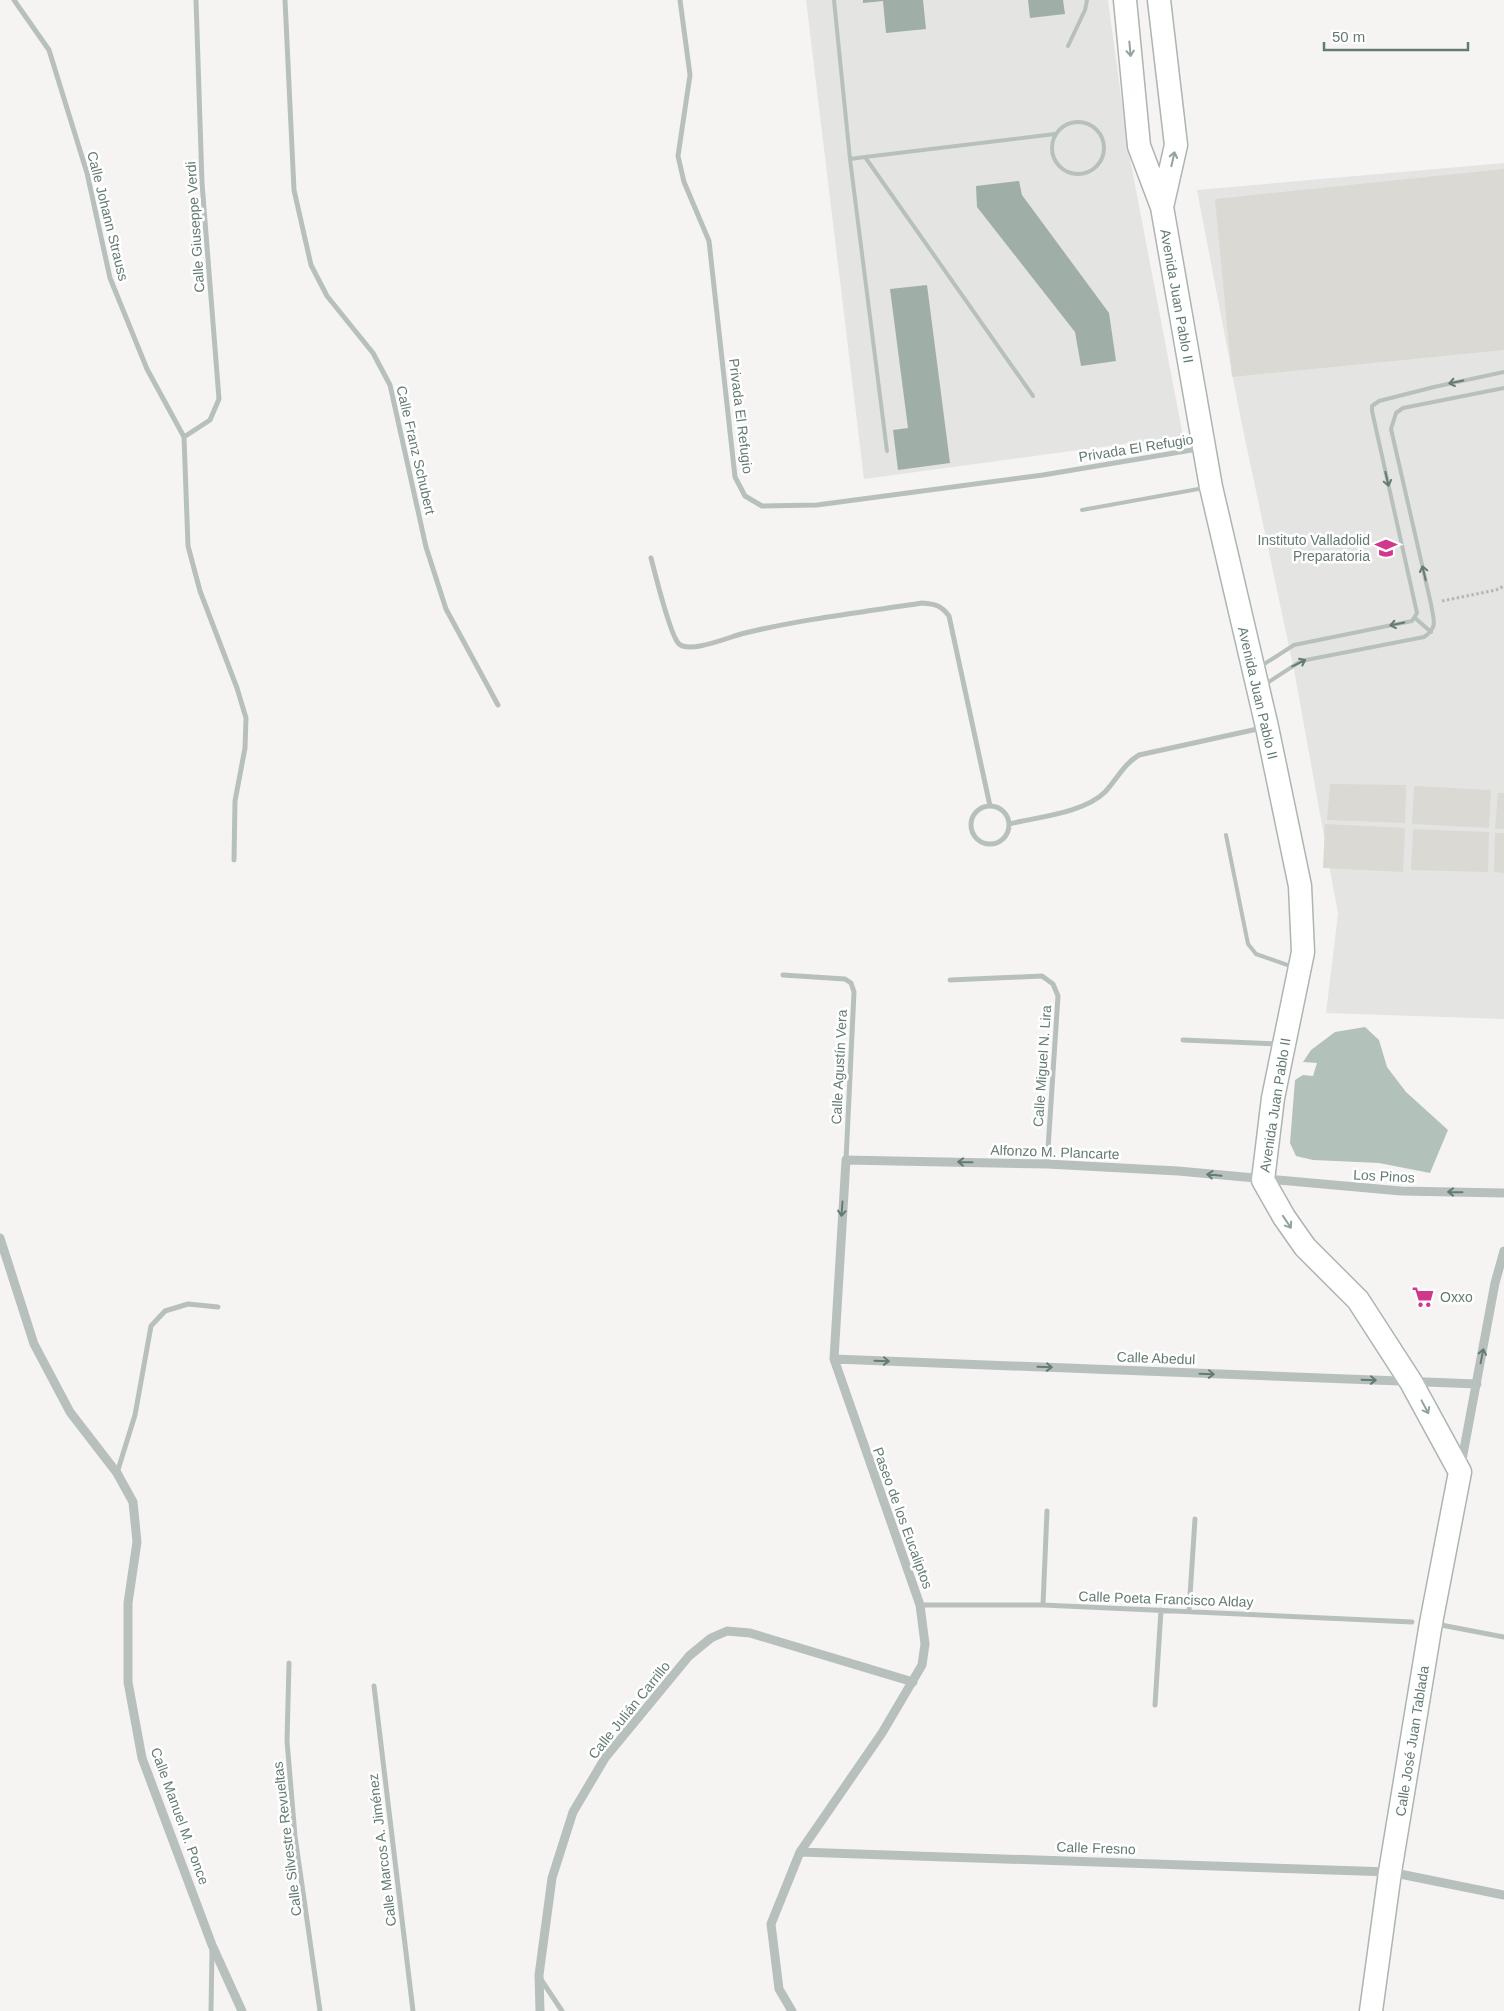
<svg xmlns="http://www.w3.org/2000/svg" width="1504" height="2011" font-family="Arial,sans-serif">
<rect width="100%" height="100%" fill="#f6f4f3"/>
<path fill="#e4e4e3" d="M806,0H1108L1128,148L1183,436L864,479Z
M1504,163V1019L1326,1013L1338,914L1295,675L1241,420L1197,190Z"/>
<path fill="#dad9d3" d="M1504,169V350L1232,377L1215,199Z
M1330,784L1406,785L1405,823L1327,820Z
M1414,786L1491,790L1489,828L1412,824Z
M1498,793H1504V829H1495Z
M1325,824L1405,828L1403,872L1323,868Z
M1413,829L1489,832L1488,872L1411,870Z
M1495,833H1504V873L1494,872Z"/>
<path fill="#b2c2ba" d="M1365,1027L1379,1040L1387,1067L1406,1092L1448,1130L1430,1173L1379,1163L1313,1160L1296,1156L1290,1143L1295,1080L1303,1075L1313,1076L1317,1063L1303,1062L1311,1050L1335,1032Z"/>
<path fill="#a0aea8" d="M863,0H923L926,29L886,33L883,1L863,3Z
M1028,0H1063L1065,14L1030,18Z
M1019,181L1022,195L1109,313L1116,361L1081,366L1075,332L977,207L976,186Z
M927,285L950,463L898,470L893,430L908,428L890,289Z"/>
<g fill="none" stroke-linecap="round" stroke-linejoin="round">
<g stroke="#abb5b2" stroke-width="25">
<path id="secondary" d="M1125,0L1139,146L1162,207L1211,487L1267,727L1300,886L1303,952L1273,1098L1263,1180L1284,1217L1305,1247L1358,1300L1411,1382L1460,1472L1431,1623L1390,1872L1371,2011
M1159,0L1176,145L1162,207"/>
</g>
<path stroke="#b3b9b7" stroke-width="3" stroke-dasharray="2.5 2.5" stroke-linecap="butt" d="M1442,601L1496,590L1504,586"/>
<path stroke="#b8c0bd" stroke-width="4" d="M834,0L850,159L865,157L1033,396
M1068,46L1085,10L1087,0
M1052 148a26 26 0 1 1 52 0a26 26 0 1 1-52 0Z
M865,157L1055,134
M850,159L887,451
M1082,510L1204,488
M1415,618L1431,632
M1261,666L1294,645L1412,621L1417,613L1372,411V406L1379,401L1434,387L1504,372
M1264,685L1301,661L1424,637C1439,627 1433,619 1431,604L1391,429L1396,413L1403,408L1504,388
M1226,835L1248,944L1256,954L1293,967"/>
<path stroke="#b8c0bd" stroke-width="5" d="M14,0L49,50L87,173L110,278L147,369L184,437L188,546L200,591L237,688L246,718L245,748L235,801L234,860
M285,0L294,190L311,265L327,296L373,353L390,385L426,547L446,609L498,705
M680,0L690,75L678,156L684,182L709,241L735,477L745,496L762,506L817,505L1043,475L1198,449
M184,437L210,420L219,399L202,183L196,0
M651,558C655,573 670,636 679,644C691,654 731,636 745,633C803,619 863,612 922,603C935,604 941,605 949,616L990,806
M971 825a19 19 0 1 1 38 0a19 19 0 1 1-38 0Z
M1009,824C1037,817 1084,813 1105,792C1117,779 1124,764 1139,755L1262,728
M783,975L845,979L851,983L854,992L846,1160
M950,980L1042,976L1053,984L1058,996L1047,1164
M1183,1040L1279,1044
M117,1473L135,1415L151,1326L165,1311L188,1304L218,1307
M920,1605H1043L1412,1622
M1043,1605L1047,1511
M1189,1611L1195,1519
M1436,1624L1504,1637
M289,1663L287,1741L295,1836L320,2011
M374,1686L413,2011
M1155,1705L1161,1610
M540,1978L562,2011
M211,2011L212,1950"/>
<path stroke="#b8c0bd" stroke-width="9" d="M0,1238L34,1344L70,1412L117,1473L133,1502L137,1542L128,1603V1682L142,1758L212,1945L242,2011
M834,1359L1477,1384
M1461,1465L1495,1283L1504,1251
M800,1852L1390,1872L1504,1895
M540,2011L539,1975L552,1878L573,1812L605,1758L689,1656L711,1638L727,1631L750,1633L913,1682
M792,2011L779,1989L771,1924L800,1852L882,1733L922,1665L925,1644L920,1605L834,1359L846,1160L1047,1164L1178,1171L1401,1191L1504,1193"/>
<use href="#secondary" stroke="#fff" stroke-width="22"/>
</g>
<defs><path id="oneway-shaft" d="M-6 0H5M1.5-3L5.5 0L1.5 3" fill="none" stroke-width="1.6" stroke-linecap="round" stroke-linejoin="round" transform="scale(1.25)"/></defs>
<g stroke="#92a39d">
<use href="#oneway-shaft" transform="translate(1130 49) rotate(85)"/>
<use href="#oneway-shaft" transform="translate(1173 159) rotate(-77)"/>
<use href="#oneway-shaft" transform="translate(1287 1222) rotate(56)"/>
<use href="#oneway-shaft" transform="translate(1425 1407) rotate(62)"/>
</g>
<g stroke="#647b73">
<use href="#oneway-shaft" transform="translate(1456 382) rotate(168)"/>
<use href="#oneway-shaft" transform="translate(1387 479) rotate(77)"/>
<use href="#oneway-shaft" transform="translate(1424 573) rotate(-103)"/>
<use href="#oneway-shaft" transform="translate(1397 624) rotate(168)"/>
<use href="#oneway-shaft" transform="translate(1299 663) rotate(-26)"/>
<use href="#oneway-shaft" transform="translate(965 1162) rotate(-179)"/>
<use href="#oneway-shaft" transform="translate(1214 1175) rotate(-174)"/>
<use href="#oneway-shaft" transform="translate(1455 1192) rotate(-179)"/>
<use href="#oneway-shaft" transform="translate(842 1209) rotate(94)"/>
<use href="#oneway-shaft" transform="translate(1482 1356) rotate(-79)"/>
<use href="#oneway-shaft" transform="translate(882 1361) rotate(2)"/>
<use href="#oneway-shaft" transform="translate(1045 1367) rotate(2)"/>
<use href="#oneway-shaft" transform="translate(1207 1374) rotate(2)"/>
<use href="#oneway-shaft" transform="translate(1369 1380) rotate(2)"/>
</g>
<defs>
<g id="university-bare" transform="scale(1.725)"><path d="M0-5L7-2L0 1L-7-2ZM-4 1L0 2.5L4 1V4Q0 6-4 4Z" fill="#d1388d" stroke="#fff" stroke-width="2.5" paint-order="stroke"/></g>
<g id="supermarket-bare" transform="scale(1.725)"><path d="M-6-5.5h2.5l.6 2H6L4.5 2H-2.5L-4.4-4H-6ZM-1.5 3.2a1.3 1.3 0 1 0 .1 0ZM3 3.2a1.3 1.3 0 1 0 .1 0Z" fill="#d1388d" stroke="#fff" stroke-width="2.5" paint-order="stroke"/></g>
</defs>
<g fill-rule="evenodd">
<use href="#university-bare" x="1386" y="548"/>
<use href="#supermarket-bare" x="1423" y="1297"/>
</g>
<g text-anchor="middle" dominant-baseline="central" stroke-width="5" stroke-linejoin="round" paint-order="stroke">
<g font-size="14" fill="#647b73" stroke="#fff">
<text transform="translate(108 216) rotate(76)">Calle Johann Strauss</text>
<text transform="translate(195 227) rotate(-94)">Calle Giuseppe Verdi</text>
<text transform="translate(1177 296) rotate(80)">Avenida Juan Pablo II</text>
<text transform="translate(741 416) rotate(83)">Privada El Refugio</text>
<text transform="translate(1136 448) rotate(-9)">Privada El Refugio</text>
<text transform="translate(416 450) rotate(77)">Calle Franz Schubert</text>
<text transform="translate(1258 693) rotate(77)">Avenida Juan Pablo II</text>
<text transform="translate(1042 1066) rotate(-86)">Calle Miguel N. Lira</text>
<text transform="translate(839 1067) rotate(-87)">Calle Agustín Vera</text>
<text transform="translate(1275 1105) rotate(-81)">Avenida Juan Pablo II</text>
<text transform="translate(1055 1152) rotate(2)">Alfonzo M. Plancarte</text>
<text transform="translate(1384 1176) rotate(3)">Los Pinos</text>
<text transform="translate(1156 1358) rotate(2)">Calle Abedul</text>
<text transform="translate(903 1518) rotate(70)">Paseo de los Eucaliptos</text>
<text transform="translate(1166 1599) rotate(2)">Calle Poeta Francisco Alday</text>
<text transform="translate(629 1710) rotate(-51)">Calle Julián Carrillo</text>
<text transform="translate(1412 1741) rotate(-81)">Calle José Juan Tablada</text>
<text transform="translate(180 1816) rotate(70)">Calle Manuel M. Ponce</text>
<text transform="translate(287 1839) rotate(-97)">Calle Silvestre Revueltas</text>
<text transform="translate(1096 1848) rotate(2)">Calle Fresno</text>
<text transform="translate(382 1850) rotate(-97)">Calle Marcos A. Jiménez</text>
</g>
<g font-size="14" fill="#647b73" stroke="#fff" text-anchor="end">
<text x="1370" y="540">Instituto Valladolid<tspan x="1370" dy="16">Preparatoria</tspan></text>
<text x="1440" y="1297" text-anchor="start">Oxxo</text>
</g>
</g>
<path d="M1324 42v8h144v-8" fill="none" stroke="#647b73" stroke-width="2.5"/>
<text x="1332" y="42" font-size="15" fill="#647b73" stroke="#ffffff" stroke-width="4" paint-order="stroke">50 m</text>
</svg>
